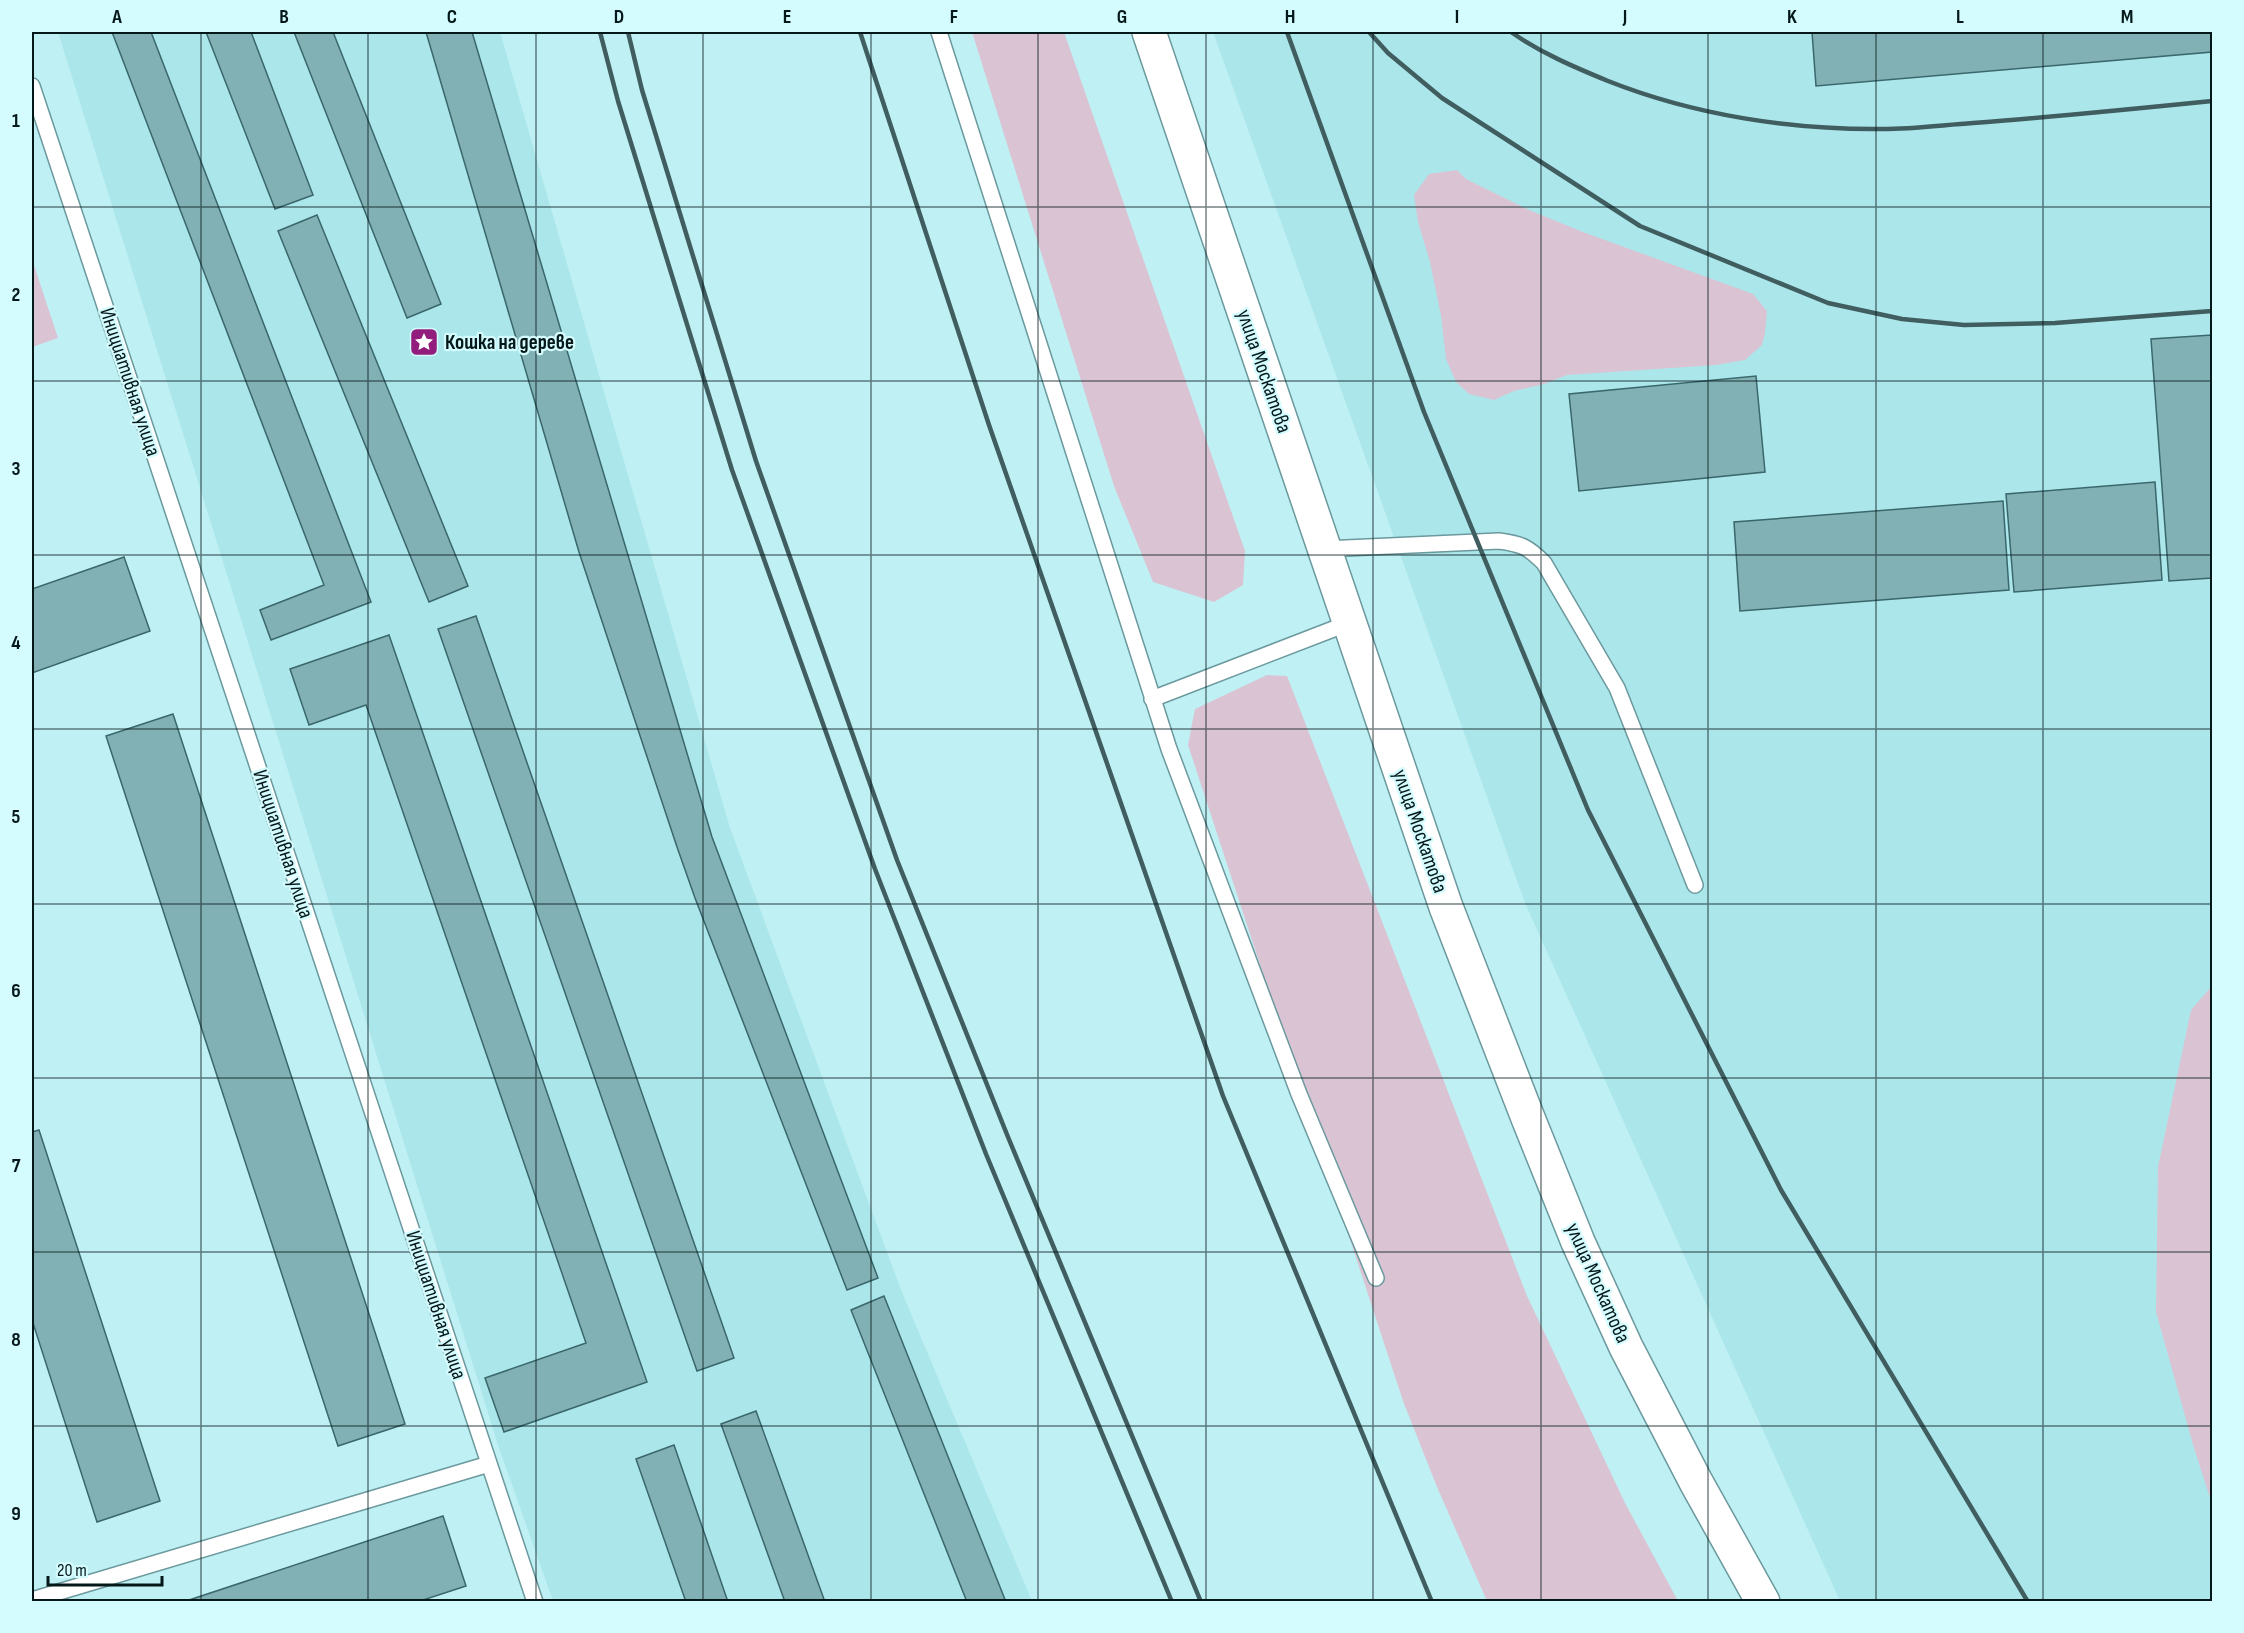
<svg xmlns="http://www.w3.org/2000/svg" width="2244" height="1633" font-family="'Sofia Sans Condensed',sans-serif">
<rect width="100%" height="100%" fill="#bff0f4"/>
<path fill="#abe6eb" d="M58,32H500L730,828L901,1290L1032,1601H553L498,1445Z
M1213,32H2212V1601H1840L1525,903Z"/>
<path fill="#dac4d3" d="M972,32H1064L1245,551L1243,585L1214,602L1153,582L1114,486Z
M1457,170L1466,179L1529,210L1583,232L1753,294L1767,311L1765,333L1762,345L1745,360L1716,365L1567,375L1544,384L1514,391L1494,400L1469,394L1456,382L1446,359L1441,316L1430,262L1418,222L1414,195L1429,174Z
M32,259L58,338L32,347Z
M1267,675L1287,676L1527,1296L1625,1503L1678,1601H1487L1437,1487L1403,1401L1188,745L1195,709Z
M2212,986V1504L2194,1448L2156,1312L2158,1167L2191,1010Z"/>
<path fill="#82b1b5" stroke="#3a676b" stroke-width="1.5" d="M112,32H151L371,602L271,640L260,610L324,585Z
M206,32H251L313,195L275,209Z
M294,32H333L441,304L407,318Z
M426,32H472L712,837L878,1278L847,1290L695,898L677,847L579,552Z
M1812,32H2212V52L1816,86Z
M317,215L468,586L429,602L278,231Z
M2212,335V578L2169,581L2151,339Z
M1756,376L1765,472L1579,491L1569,394Z
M2155,482L2162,580L2014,592L2006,494Z
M2003,501L2009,590L1740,611L1734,522Z
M124,557L150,631L32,673V589Z
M476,616L734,1358L697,1371L438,629Z
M389,635L647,1382L504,1432L485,1378L586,1343L366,705L309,725L290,669Z
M173,714L405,1424L338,1446L106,736Z
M39,1130L160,1501L97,1522L32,1320V1132Z
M884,1296L1006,1602H967L851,1310Z
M756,1411L825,1602H785L721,1424Z
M674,1445L728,1602H686L636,1459Z
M443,1516L466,1586L417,1602H183Z"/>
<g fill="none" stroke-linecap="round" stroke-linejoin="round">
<g stroke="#6b999d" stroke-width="18">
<path id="service" d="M939,32L1169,749L1299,1094L1376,1278
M32,86L535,1602
M1324,549L1499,541C1522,544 1528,547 1544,563L1617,688L1695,885
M1152,699L1349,623
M32,1600L489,1464"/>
</g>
<g stroke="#6b999d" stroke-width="36">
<path id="secondary" d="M1149,32L1446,907L1528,1118L1578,1242L1626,1347L1696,1482L1763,1602"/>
</g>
<use href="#service" stroke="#fff" stroke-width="15"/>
<use href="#secondary" stroke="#fff" stroke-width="33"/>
<path stroke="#405d5f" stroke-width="4.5" d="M600,32L618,101L732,470L875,869L986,1154L1172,1602
M628,32L642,90L756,461L897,860L1008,1137L1201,1602
M860,32L989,425L1223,1096L1432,1602
M1287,32L1424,412L1588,810L1781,1190L2028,1602
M1369,32L1388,53L1442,98L1640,226L1828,303L1902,319L1964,325L2055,323L2212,311
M1511,32C1541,53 1574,67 1608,81C1694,115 1790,130 1883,129C1913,129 1943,125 1973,123C2053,117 2133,109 2212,101"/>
</g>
<path fill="none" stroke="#051819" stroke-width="1.5" stroke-opacity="0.55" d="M201,32V1602M368,32V1602M536,32V1602M703,32V1602M871,32V1602M1038,32V1602M1206,32V1602M1373,32V1602M1541,32V1602M1708,32V1602M1876,32V1602M2043,32V1602M32,207H2212M32,381H2212M32,555H2212M32,729H2212M32,904H2212M32,1078H2212M32,1252H2212M32,1426H2212"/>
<defs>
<g id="sight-square" transform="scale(1.5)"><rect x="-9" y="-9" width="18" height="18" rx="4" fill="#921d7c" stroke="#d4fbfe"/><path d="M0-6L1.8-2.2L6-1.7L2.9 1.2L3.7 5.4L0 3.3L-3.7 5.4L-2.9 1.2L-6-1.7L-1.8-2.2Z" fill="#fff"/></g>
</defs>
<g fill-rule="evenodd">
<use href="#sight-square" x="424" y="342"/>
</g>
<g text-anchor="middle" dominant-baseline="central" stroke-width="4.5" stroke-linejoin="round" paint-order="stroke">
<g font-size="21" font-weight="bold" fill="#051819" stroke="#d4fbfe" text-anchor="start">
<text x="445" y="342">Кошка на дереве</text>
</g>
<g font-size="21" fill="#051819" stroke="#d4fbfe">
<text transform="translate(1264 371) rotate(71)">улица Москатова</text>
<text transform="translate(130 382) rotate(72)">Инициативная улица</text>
<text transform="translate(1420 831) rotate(71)">улица Москатова</text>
<text transform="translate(283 844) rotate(72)">Инициативная улица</text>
<text transform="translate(1598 1283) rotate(66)">улица Москатова</text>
<text transform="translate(436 1305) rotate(72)">Инициативная улица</text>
</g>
</g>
<rect width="2244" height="1633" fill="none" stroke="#d4fbfe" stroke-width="66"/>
<path d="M48 1576v9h114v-9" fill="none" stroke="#051819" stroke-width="3"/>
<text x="57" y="1576" font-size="18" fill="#051819" stroke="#d4fbfe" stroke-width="4.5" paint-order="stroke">20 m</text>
<rect x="33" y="33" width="2178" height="1567" fill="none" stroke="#051819" stroke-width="2"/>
<g font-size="20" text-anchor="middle" font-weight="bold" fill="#051819">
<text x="117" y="23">A</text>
<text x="284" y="23">B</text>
<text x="452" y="23">C</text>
<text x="619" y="23">D</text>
<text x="787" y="23">E</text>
<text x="954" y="23">F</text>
<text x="1122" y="23">G</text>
<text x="1290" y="23">H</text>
<text x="1457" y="23">I</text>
<text x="1625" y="23">J</text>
<text x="1792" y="23">K</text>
<text x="1960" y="23">L</text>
<text x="2127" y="23">M</text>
<text x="16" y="127">1</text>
<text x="16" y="301">2</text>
<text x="16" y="475">3</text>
<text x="16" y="649">4</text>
<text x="16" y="823">5</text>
<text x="16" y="997">6</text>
<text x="16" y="1172">7</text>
<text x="16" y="1346">8</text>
<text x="16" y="1520">9</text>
</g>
</svg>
